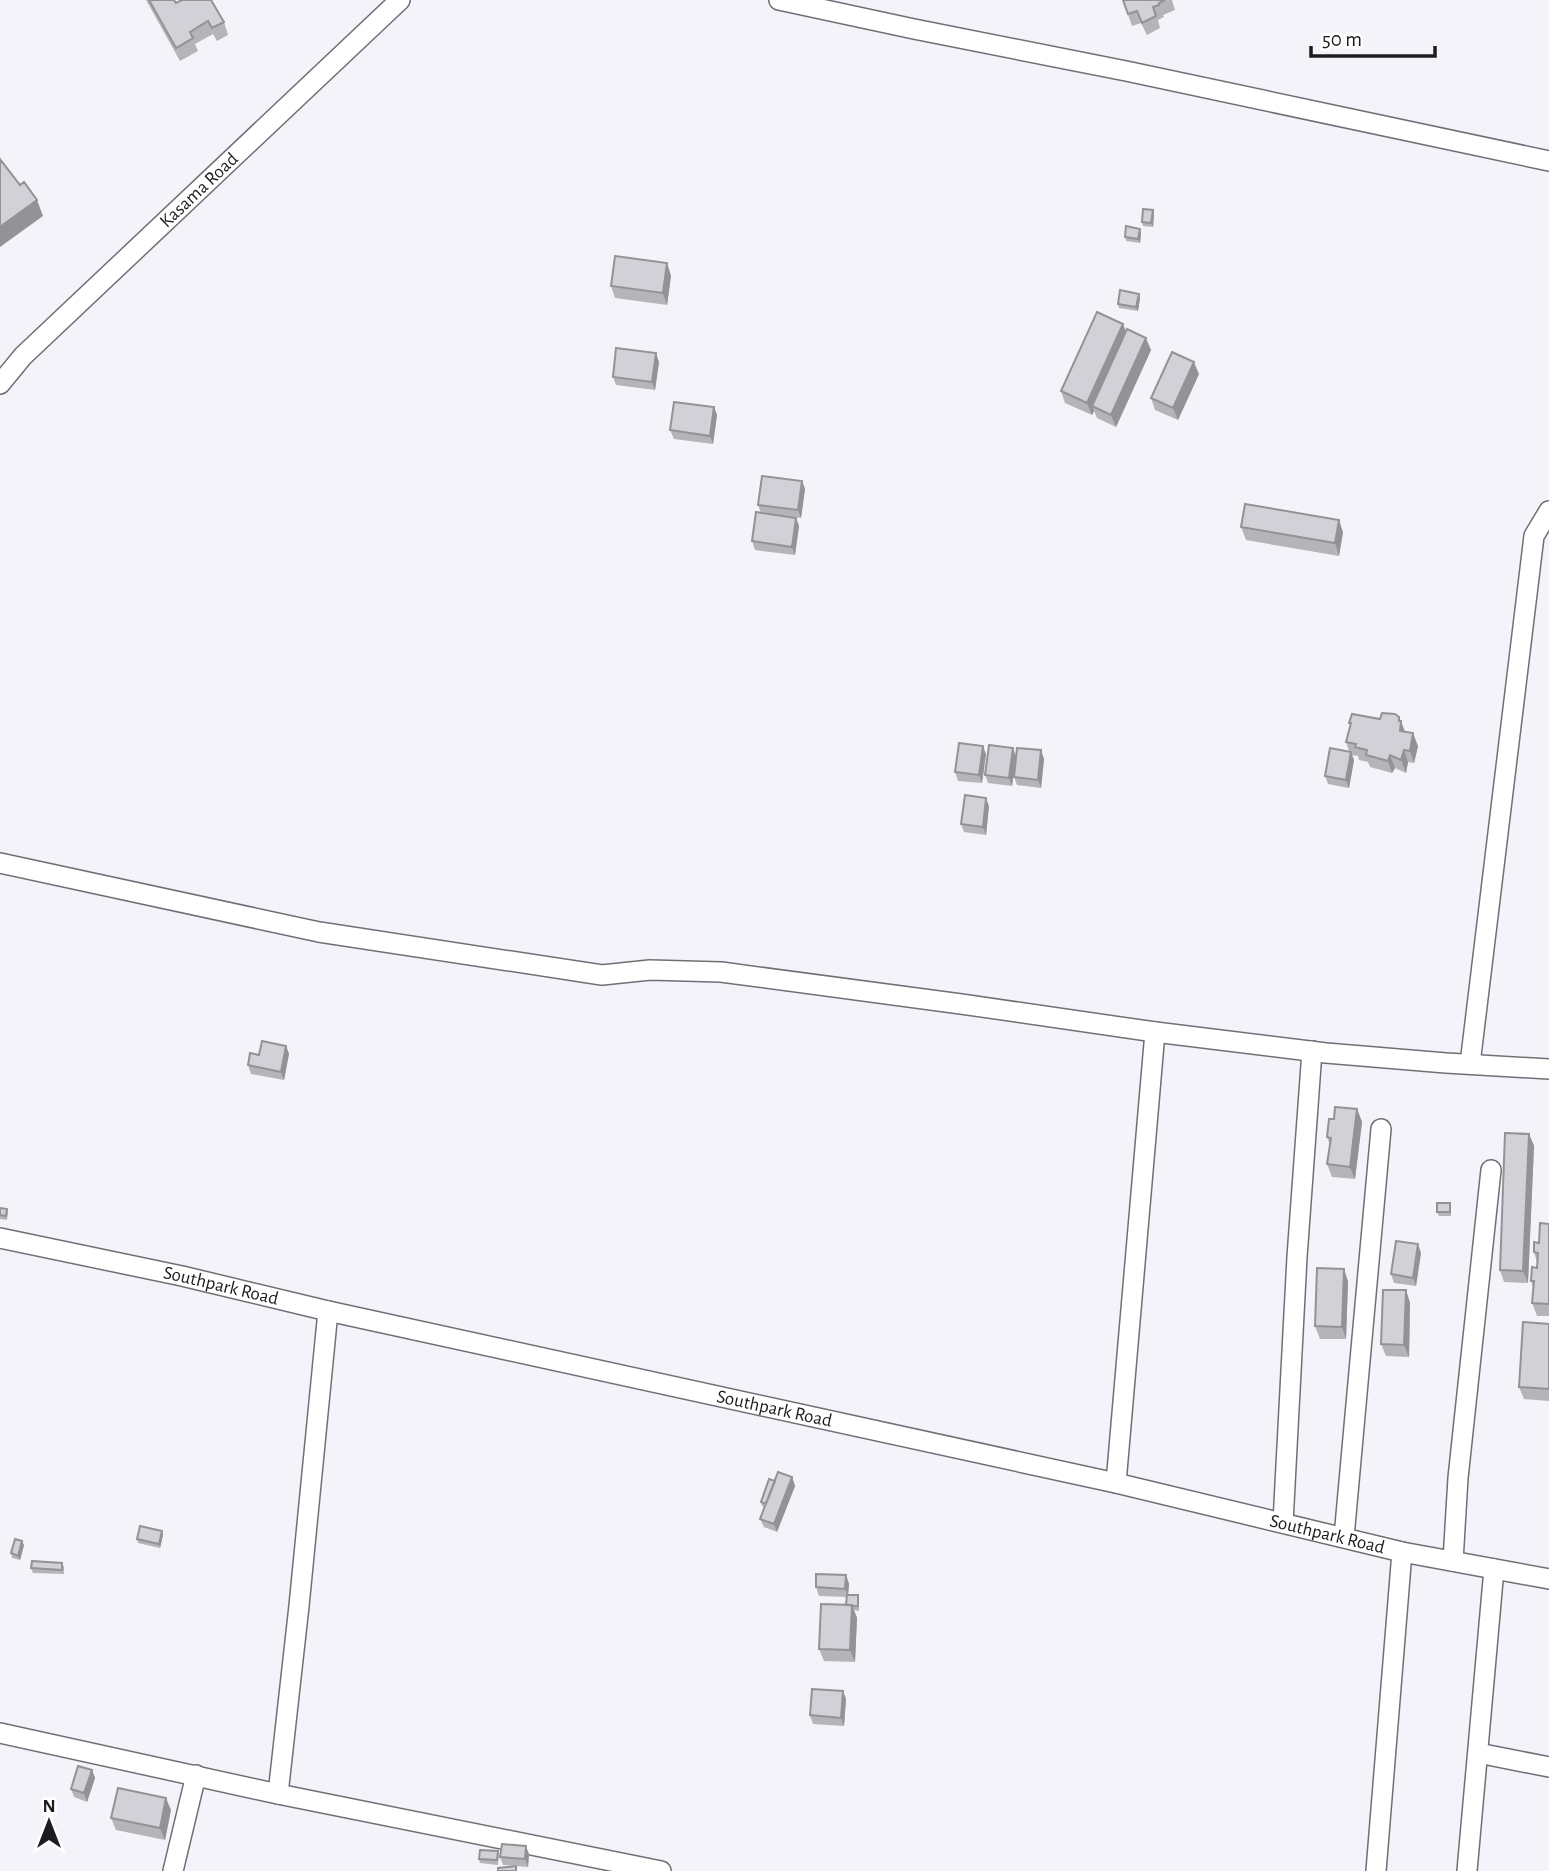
<svg xmlns="http://www.w3.org/2000/svg" width="1549" height="1871" font-family="'Alegreya Sans',sans-serif">
<rect width="100%" height="100%" fill="#f4f3fa"/>
<g fill="none" stroke-linecap="round" stroke-linejoin="round">
<g stroke="#706f75" stroke-width="22">
<g id="minor">
<path d="M779,0L914,29L1126,71L1549,161"/>
<path id="s1" d="M0,384L23,356L400,0"/>
<path d="M0,863L319,932L602,975L650,970L721,972L961,1004L1155,1032L1326,1053L1446,1063L1549,1069"/>
<path d="M1470,1064L1534,536L1549,511"/>
<path id="s2" d="M0,1238L182,1276L328,1311L1116,1483L1402,1552L1549,1579"/>
<path d="M1116,1483L1155,1032"/>
<path d="M1283,1523L1297,1257L1312,1051"/>
<path d="M1344,1537L1381,1129"/>
<path d="M1453,1561L1458,1478L1491,1170"/>
<path d="M0,1733L278,1794L661,1871"/>
<path d="M1478,1753L1549,1767"/>
<path d="M278,1794L299,1606L328,1311"/>
<path d="M173,1871L196,1775"/>
<path d="M1376,1871L1402,1552"/>
<path d="M1467,1871L1494,1569"/>
</g>
</g>
<use href="#minor" stroke="#fff" stroke-width="19"/>
</g>
<path fill="#b5b4b9" d="M146,0H174L176,3L224,22L228,35L217,41L213,34L195,44L198,51L180,61Z
M1123,0H1172L1175,10L1163,15L1164,17L1158,20L1160,28L1147,35L1141,23L1132,26Z
M1153,210L1154,214L1153,227L1143,226L1142,222Z
M1141,233L1140,243L1126,241L1125,237Z
M667,263L671,276L667,305L615,298L611,286Z
M1139,294L1140,298L1138,311L1119,308L1118,304Z
M1123,324L1126,332L1151,350L1116,427L1097,418L1094,411L1092,415L1065,403L1061,391Z
M659,362L655,390L616,385L613,377Z
M1199,374L1178,420L1155,410L1151,398Z
M714,407L717,415L713,444L674,439L670,430Z
M802,481L805,489L801,518L761,513L758,505Z
M796,518L799,526L795,555L755,550L752,541Z
M1241,527L1343,532L1339,556L1246,540Z
M1399,717L1405,732L1418,746L1414,763L1408,762L1406,773L1395,768L1392,773L1370,767L1368,762L1359,760L1358,756L1352,755L1354,760L1349,788L1328,784L1325,776L1349,751L1346,742L1351,727L1349,723Z
M1013,748L1016,757L1012,786L988,783L985,775Z
M986,754L982,783L958,781L955,772Z
M1044,759L1041,788L1017,785L1014,777Z
M989,806L986,835L964,832L961,824Z
M286,1046L289,1054L284,1080L251,1074L248,1065L259,1055Z
M1357,1109L1362,1122L1355,1179L1332,1177L1327,1164L1330,1145L1327,1137L1334,1119Z
M1529,1134L1534,1146L1528,1283L1504,1282L1500,1270Z
M1451,1207V1216H1439L1437,1212Z
M0,1208L7,1209L8,1213L7,1220L0,1219Z
M1549,1224V1316H1537L1532,1303L1533,1287L1531,1281L1537,1268V1262L1534,1252Z
M1421,1253L1416,1286L1394,1283L1391,1274Z
M1344,1269L1348,1282L1346,1339H1320L1315,1326Z
M1406,1290L1410,1303L1409,1357L1386,1356L1381,1344Z
M1549,1324V1401L1524,1399L1519,1387Z
M792,1477L795,1486L777,1532L764,1527L760,1519L765,1507L762,1506L761,1502L775,1481Z
M162,1531L163,1535L160,1548L138,1543L137,1539Z
M24,1545L20,1560L12,1558L11,1553Z
M62,1563L64,1567V1574L33,1573L31,1568Z
M846,1575L849,1584L848,1595H858L859,1600V1611L854,1610L857,1618L855,1662L824,1661L819,1649L846,1605L847,1597L819,1596L816,1587Z
M843,1691L846,1699L844,1726L813,1724L810,1715Z
M92,1770L95,1778L87,1802L74,1797L71,1789Z
M171,1810L165,1840L116,1830L111,1818Z
M498,1851L499,1855L498,1865L480,1863L479,1859Z
M529,1854L528,1867L503,1865L500,1857Z"/>
<path fill="#939296" d="M37,200L43,216L0,247V227Z
M1153,210L1154,214L1153,227L1151,223Z
M1140,229L1141,233L1140,243L1138,239Z
M667,263L671,276L667,305L663,293Z
M1139,294L1140,298L1138,311L1136,307Z
M1123,324L1128,337L1092,406L1094,411L1092,415L1087,403Z
M1146,338L1151,350L1116,427L1111,415Z
M656,353L659,362L655,390L652,382Z
M1194,362L1199,374L1178,420L1173,408Z
M714,407L717,415L713,444L710,436Z
M802,481L805,489L801,518L798,510Z
M796,518L799,526L795,555L792,547Z
M1339,520L1343,532L1339,556L1335,543Z
M1399,717L1406,734L1400,731Z
M1413,733L1418,746L1414,763L1410,751Z
M983,746L986,754L982,783L979,775Z
M1013,748L1016,757L1012,786L1009,778Z
M1041,750L1044,759L1041,788L1038,780Z
M1404,750L1408,762L1406,773L1401,760Z
M1351,752L1354,760L1349,788L1346,780Z
M1390,755L1395,768L1392,773L1388,761Z
M986,798L989,806L986,835L983,827Z
M286,1046L289,1054L284,1080L281,1072Z
M1357,1109L1362,1122L1355,1179L1350,1167Z
M1529,1134L1534,1146L1528,1283L1523,1271Z
M1418,1244L1421,1253L1416,1286L1413,1278Z
M1344,1269L1348,1282L1346,1339L1342,1327Z
M1406,1290L1410,1303L1409,1357L1404,1345Z
M792,1477L795,1486L777,1532L774,1524Z
M162,1531L163,1535L160,1548L159,1544Z
M22,1541L24,1545L20,1560L18,1556Z
M846,1575L849,1584L848,1597L845,1589Z
M852,1605L857,1618L855,1662L850,1650Z
M843,1691L846,1699L844,1726L841,1718Z
M92,1770L95,1778L87,1802L84,1793Z
M166,1798L171,1810L165,1840L160,1828Z
M526,1846L529,1854L528,1867L525,1859Z"/>
<path fill="#d2d1d7" stroke="#939296" stroke-width="2" d="M149,0H174L176,3L182,0H211L224,22L212,28L208,21L190,32L193,38L176,48Z
M1123,0H1165L1159,3V5L1153,7L1156,16L1142,23L1137,11L1128,14Z
M0,159L20,185L24,182L37,200L0,227Z
M1143,209L1153,210L1151,223L1142,222Z
M1126,226L1140,229L1138,239L1125,237Z
M615,256L667,263L663,293L611,286Z
M1120,290L1139,294L1136,307L1118,304Z
M1097,312L1123,324L1087,403L1061,391Z
M1127,329L1146,338L1111,415L1092,406Z
M616,348L656,353L652,382L613,377Z
M1172,352L1194,362L1173,408L1151,398Z
M674,402L714,407L710,436L670,430Z
M762,476L802,481L798,510L758,505Z
M1245,504L1339,520L1335,543L1241,527Z
M756,512L796,518L792,547L752,541Z
M1382,713L1395,714L1399,717V721H1401L1400,731L1413,733L1410,751L1404,750L1401,760L1390,755L1388,761L1366,755L1367,750L1355,747L1356,744L1346,742L1351,723H1349L1352,714L1380,719Z
M959,743L983,746L979,775L955,772Z
M989,745L1013,748L1009,778L985,775Z
M1017,748L1041,750L1038,780L1014,777Z
M1330,748L1351,752L1346,780L1325,776Z
M965,795L986,798L983,827L961,824Z
M262,1041L286,1046L281,1072L248,1065L250,1053L259,1055Z
M1335,1107L1357,1109L1350,1167L1327,1164L1331,1138L1327,1137L1329,1119H1334Z
M1505,1133L1529,1134L1523,1271L1500,1270Z
M1437,1203H1450V1212H1437Z
M0,1208L7,1209L6,1216L0,1215Z
M1540,1223L1549,1224V1304L1532,1303L1534,1281H1531L1532,1267L1537,1268L1538,1253L1534,1252V1242L1539,1243Z
M1396,1241L1418,1244L1413,1278L1391,1274Z
M1317,1268L1344,1269L1342,1327L1315,1326Z
M1383,1290H1406L1404,1345L1381,1344Z
M1523,1322L1549,1324V1389L1519,1387Z
M778,1472L792,1477L774,1524L760,1519Z
M769,1479L775,1481L766,1504L761,1502Z
M140,1526L162,1531L159,1544L137,1539Z
M15,1539L22,1541L18,1556L11,1553Z
M32,1561L62,1563V1570L31,1568Z
M816,1574L846,1575L845,1589L816,1587Z
M847,1595H858V1606L846,1605Z
M821,1604L852,1605L850,1650L819,1649Z
M812,1689L843,1691L841,1718L810,1715Z
M78,1766L92,1770L84,1793L71,1789Z
M118,1788L166,1798L160,1828L111,1818Z
M502,1844L526,1846L525,1859L500,1857Z
M480,1850L498,1851L497,1860L479,1859Z
M516,1866V1871H498V1868Z"/>
<g text-anchor="middle" dominant-baseline="central" stroke-width="5" stroke-linejoin="round" paint-order="stroke">
<g font-size="19" fill="#1c1c1e" stroke="#fff">
<text stroke="none"><textPath href="#s1" startOffset="278">Kasama Road</textPath></text>
<text stroke="none"><textPath href="#s2" startOffset="226">Southpark Road</textPath></text>
<text stroke="none"><textPath href="#s2" startOffset="793">Southpark Road</textPath></text>
<text stroke="none"><textPath href="#s2" startOffset="1360">Southpark Road</textPath></text>
</g>
</g>
<g transform="translate(49 1822)" stroke="#ffffff" stroke-width="5" paint-order="stroke">
<path d="M0-5L12 26L0 18L-12 26Z" fill="#1c1c1e"/>
<text y="-10" font-size="19" font-weight="bold" text-anchor="middle" fill="#1c1c1e">N</text>
</g>
<path d="M1311 46v10h124v-10" fill="none" stroke="#1c1c1e" stroke-width="3.5"/>
<text x="1322" y="46" font-size="21" fill="#1c1c1e" stroke="#ffffff" stroke-width="5" paint-order="stroke">50 m</text>
</svg>
